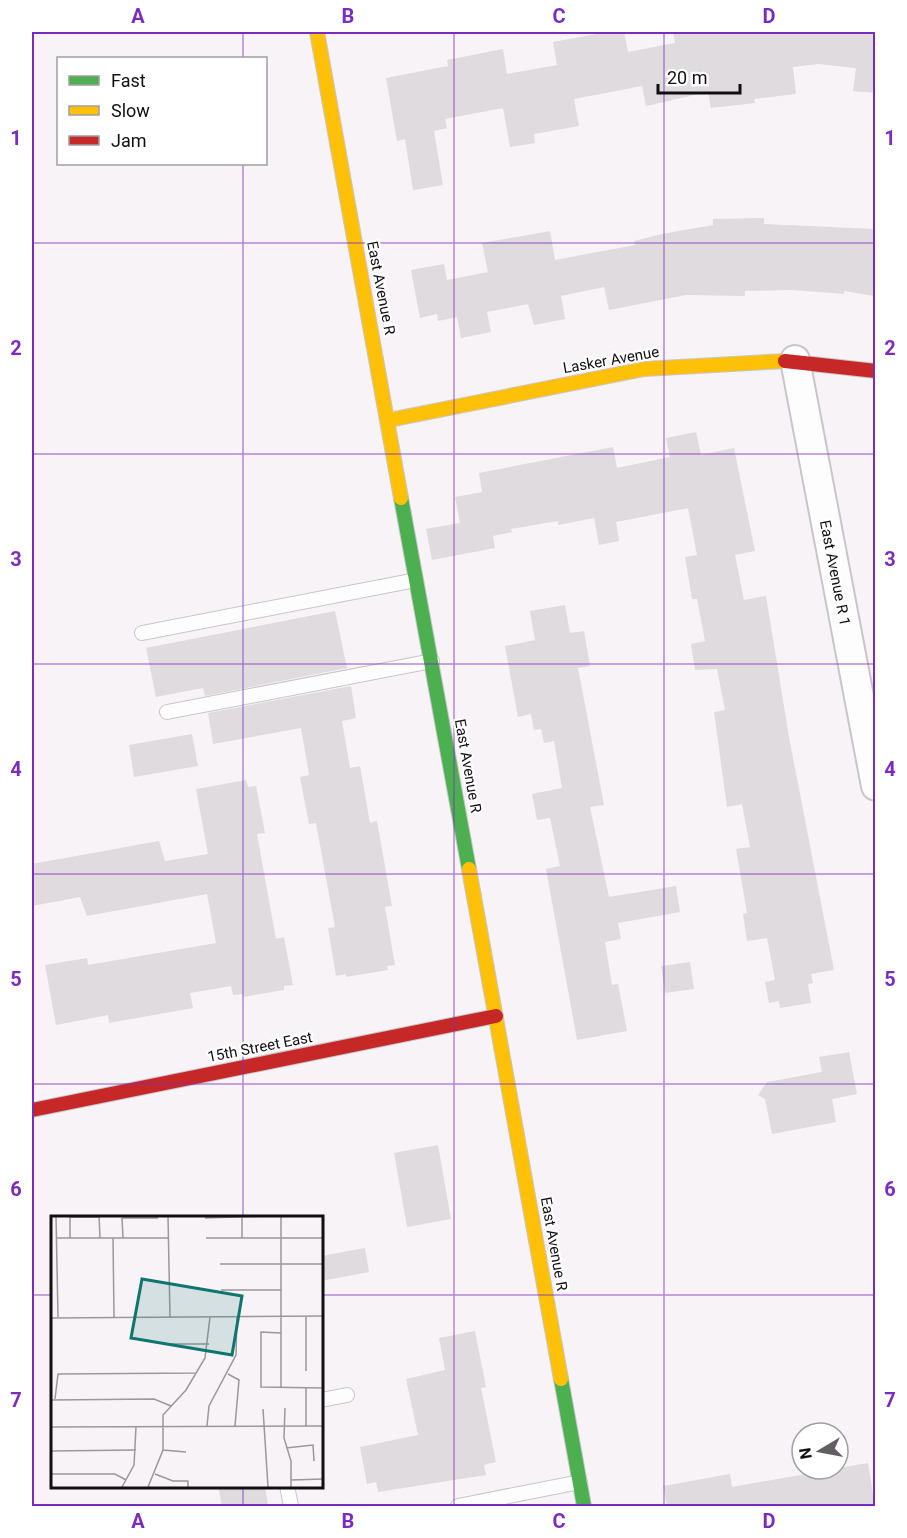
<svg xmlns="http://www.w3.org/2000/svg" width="907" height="1538" font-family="Roboto,sans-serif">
<rect width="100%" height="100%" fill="#f7f3f7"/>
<path fill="#dfdbde" d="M607,32H624L628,52L675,43L673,32H859L861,34V32H876V93L853,91L856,68L818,64L793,67L796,94L754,99L755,103L711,108L708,92L646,106L642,86L574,99L579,126L534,134L535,143L510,147L503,108L445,119L447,128L434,131L443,185L413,190L405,139L397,141L386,78L448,66L447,60L503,49L507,74L557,65L553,42Z
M764,218V224L876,229V280L873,296L844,291V294L793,290L745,291V296L686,295L609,310L604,287L561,296L565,319L534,325L528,304L487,312L491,332L461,338L457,317L438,321L437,314L420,318L411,270L444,264L447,280L488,272L482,243L550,231L555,260L635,245L634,241L662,234L713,225V219Z
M696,432L701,455L734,448L755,551L735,555L744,600L766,596L789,737L834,970L811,974L813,983L808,984L811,1003L780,1008L779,1001L769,1003L765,982L775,980L767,938L747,941L743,914L747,913L736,849L750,847L742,804L727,807L714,712L725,710L717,669L695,670L691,644L705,641L697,599H692L685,557L697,555L688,508L616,522L619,541L599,545L594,518L558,525V521L511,529L512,532L493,536L495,548L432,560L426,529L460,523L455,497L482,492L479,473L613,447L617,468L670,457L666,438Z
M565,605L570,633L584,631L590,666L578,668L604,805L590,807L609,897L676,886L680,912L618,923L621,939L605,942L612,985L618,984L627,1031L577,1040L546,869L560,866L550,818L537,820L532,794L562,788L554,741L544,743L541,729L534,730L531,714L518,717L505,646L535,640L530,611Z
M335,611L347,668L205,696L203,688L156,697L146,648Z
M351,686L356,718L342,721L350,768L360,766L370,823L377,821L392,906L385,907L395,965L387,966L388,970L346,977V974L336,976L328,928L335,927L316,823L309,824L300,777L309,775L301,728L213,744L208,713Z
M192,734L198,766L134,777L129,745Z
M246,780L248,787L256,786L265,833L257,834L276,939L284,937L293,985L284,986V990L243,997V994L233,995L231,986L190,993L193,1008L109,1023L108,1015L56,1025L45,965L87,958L88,965L216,943L207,894L87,916L80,897L32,906V864L159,841L165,861L208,854L196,789Z
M690,962L694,989L665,993L661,966Z
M849,1052L857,1094L832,1099L836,1122L772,1134L765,1099L758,1095L767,1082L822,1072L819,1057Z
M438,1145L451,1219L407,1227L394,1153Z
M365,1248L369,1272L321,1281V1256Z
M475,1331L486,1387L481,1388L496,1462L484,1465L486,1475L378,1492L376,1482L367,1484L360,1447L418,1435L406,1379L445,1370L439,1338Z
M868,1463L875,1506H667L663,1486L730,1474L732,1487Z
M218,1485H265L268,1506H222Z"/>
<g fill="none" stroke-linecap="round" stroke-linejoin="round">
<g stroke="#c9c6c9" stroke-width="16">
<path id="lane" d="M142,633L416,580
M167,712L432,661
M321,1400L347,1395
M287,1486L291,1506
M458,1506L580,1482"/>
</g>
<g stroke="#c9c6c9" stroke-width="32">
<path id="street" d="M795,360L876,786"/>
</g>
<g stroke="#c9c6c9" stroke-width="16">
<path id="fast" d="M401,498L469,869
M561,1379L584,1506"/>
</g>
<g stroke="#c9c6c9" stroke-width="16">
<path id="slow" d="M317,32L401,498
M389,420L644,369L785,361
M469,869L561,1379"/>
</g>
<g stroke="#c9c6c9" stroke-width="16">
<path id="jam" d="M785,361L876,371
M32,1110L496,1016"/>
</g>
<use href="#lane" stroke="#fefdfe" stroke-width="14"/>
<use href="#street" stroke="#fefdfe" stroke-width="28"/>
<use href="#fast" stroke="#4caf50" stroke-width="14"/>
<use href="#slow" stroke="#ffc107" stroke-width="14"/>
<use href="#jam" stroke="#c62828" stroke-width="14"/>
</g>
<path fill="none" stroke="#7b2cbf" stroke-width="1.5" stroke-opacity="0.55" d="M243,32V58M454,32V1506M664,32V1506M243,164V1217M32,243H876M32,454H876M32,664H876M32,874H876M32,1084H876M32,1295H52M321,1295H876M243,1486V1506"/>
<g text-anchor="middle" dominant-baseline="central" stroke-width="4.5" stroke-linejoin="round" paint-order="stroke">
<g font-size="15" fill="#120f12" stroke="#fff">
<text transform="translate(381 288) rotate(79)">East Avenue R</text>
<text transform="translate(611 360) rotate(-10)">Lasker Avenue</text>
<text transform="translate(835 573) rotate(79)">East Avenue R 1</text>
<text transform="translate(468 766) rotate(80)">East Avenue R</text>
<text transform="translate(260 1047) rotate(-11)">15th Street East</text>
<text transform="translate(554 1244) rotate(80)">East Avenue R</text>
</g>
</g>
<g transform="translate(51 1216)">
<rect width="272" height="272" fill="#f7f3f7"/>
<path fill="none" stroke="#9b989b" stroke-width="1.5" d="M5,0L7,101M48,0L49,22M117,0L119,101M230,0V171M71,2H107M71,2L72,22M154,2L216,0M191,2V22M6,22H117M19,22V1H48M62,22L63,101M155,22H272M169,48H272M170,74H231M0,102L272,100M230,117L210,116V171L272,172M117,128H158M255,155V101M177,158L188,164L184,210M4,183L7,158L146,157M0,184L103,183L120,190M234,192L233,222L240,245V271M212,193L217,271M156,210L158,190L185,139L186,101M255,210V172M0,211L272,210M235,232L262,229L263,245M112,234L135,236M0,235L85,234M0,258H64L75,264M104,258L122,265H137V271M240,264L272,263M71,271L83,249L85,211M97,271L112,234V199L135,174L154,142L159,101"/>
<path fill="#0f766e" fill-opacity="0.15" stroke="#0f766e" stroke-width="3" d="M91,63L191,80L181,139L80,122Z"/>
<rect width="272" height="272" fill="none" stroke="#120f12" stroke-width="3"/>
</g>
<rect width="907" height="1538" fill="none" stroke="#ffffff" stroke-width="66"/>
<rect x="57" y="57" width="210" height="108" fill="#ffffff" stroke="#a09fa0" stroke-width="1.5"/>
<rect x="69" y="76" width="30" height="9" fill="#4caf50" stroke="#a09fa0" stroke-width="1.5"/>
<text x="111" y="87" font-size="18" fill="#120f12">Fast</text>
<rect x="69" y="106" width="30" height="9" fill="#ffc107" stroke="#a09fa0" stroke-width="1.5"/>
<text x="111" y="117" font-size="18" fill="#120f12">Slow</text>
<rect x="69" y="136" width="30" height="9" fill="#c62828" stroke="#a09fa0" stroke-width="1.5"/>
<text x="111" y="147" font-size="18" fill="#120f12">Jam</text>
<g transform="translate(820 1451) rotate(260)"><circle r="28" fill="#ffffff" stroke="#a09fa0" stroke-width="1.5"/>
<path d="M0-4.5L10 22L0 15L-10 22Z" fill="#625f62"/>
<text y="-9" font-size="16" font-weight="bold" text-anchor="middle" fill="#120f12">N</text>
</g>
<path d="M658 84v9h82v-9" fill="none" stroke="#120f12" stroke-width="3"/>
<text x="667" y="84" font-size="18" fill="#120f12" stroke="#ffffff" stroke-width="4.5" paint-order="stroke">20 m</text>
<rect x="33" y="33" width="841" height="1472" fill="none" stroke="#7b2cbf" stroke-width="2"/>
<g font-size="20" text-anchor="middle" font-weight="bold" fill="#7b2cbf">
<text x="138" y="23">A</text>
<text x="348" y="23">B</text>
<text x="559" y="23">C</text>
<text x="769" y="23">D</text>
<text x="16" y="145">1</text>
<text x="890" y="145">1</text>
<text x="16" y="355">2</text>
<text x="890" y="355">2</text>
<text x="16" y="566">3</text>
<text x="890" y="566">3</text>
<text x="16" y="776">4</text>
<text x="890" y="776">4</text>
<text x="16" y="986">5</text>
<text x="890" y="986">5</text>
<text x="16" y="1196">6</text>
<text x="890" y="1196">6</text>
<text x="16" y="1407">7</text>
<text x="890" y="1407">7</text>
<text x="138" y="1528">A</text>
<text x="348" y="1528">B</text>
<text x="559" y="1528">C</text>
<text x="769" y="1528">D</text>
</g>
</svg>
